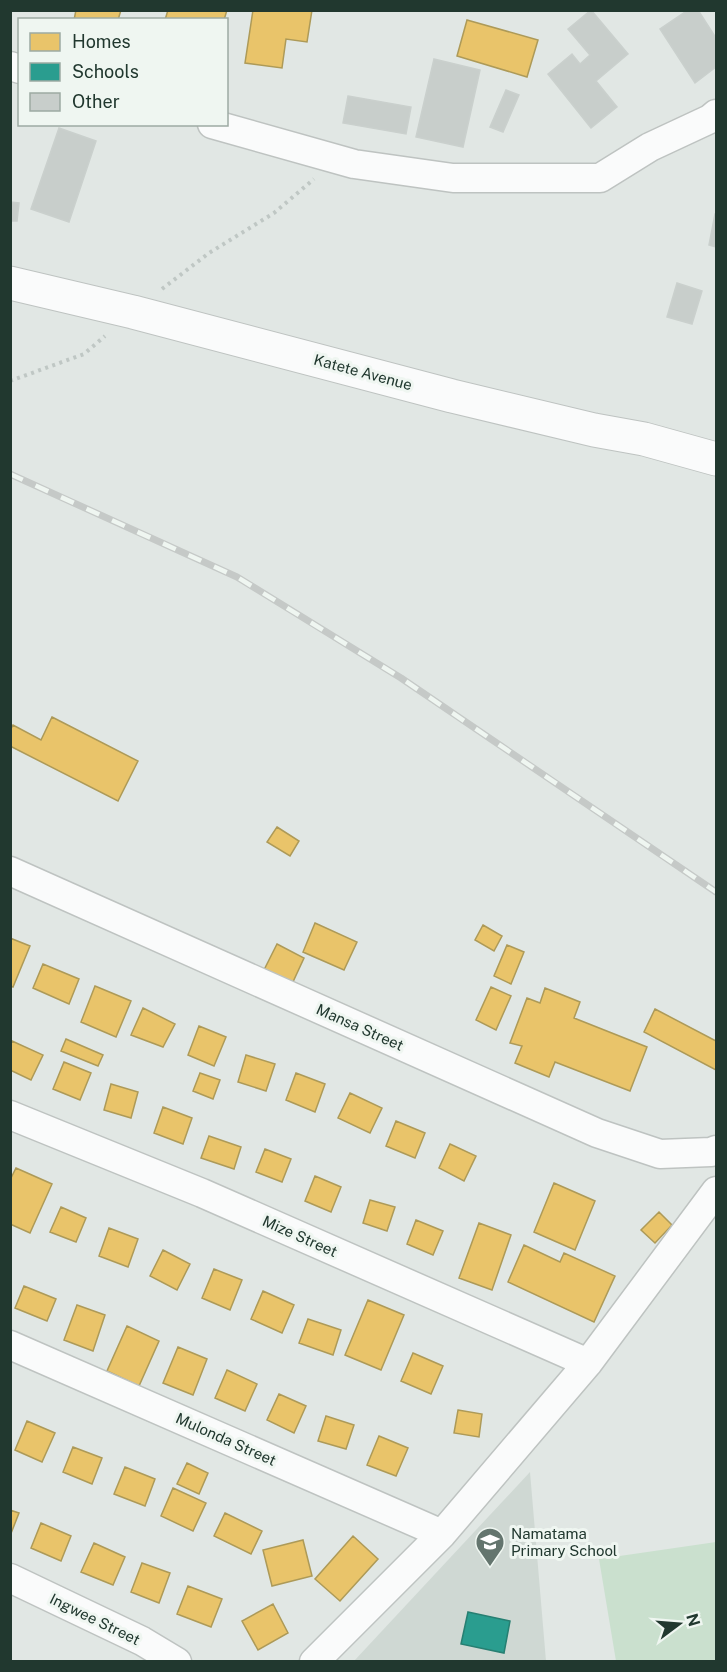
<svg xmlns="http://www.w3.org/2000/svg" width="727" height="1672" font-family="'Public Sans',sans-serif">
<rect width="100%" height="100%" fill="#e1e7e4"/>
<path fill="#cfd8d3" d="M530,1472L546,1661H354Z"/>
<path fill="#cae0ce" d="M716,1542V1661H616L599,1559Z"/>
<path fill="#e9c46a" stroke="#ad9a58" stroke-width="1.5" d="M76,10H121L118,20H74Z
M168,10H227L224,20H165Z
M253,10H312L307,42L286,39L282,68L245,63Z
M467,20L538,40L527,77L457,56Z
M52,717L138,761L118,801L10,746V730L13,725L41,740Z
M277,827L299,841L290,856L267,842Z
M315,923L357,942L344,970L303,952Z
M483,925L502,936L494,951L475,940Z
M10,938L30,946L13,987L10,986Z
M277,944L304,958L292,984L264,970Z
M507,945L524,952L511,984L494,976Z
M43,964L79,979L69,1004L33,988Z
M95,986L131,1001L116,1037L81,1022Z
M491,987L511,996L496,1030L476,1020Z
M545,988L580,1002L574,1018L647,1047L630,1091L555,1062L549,1077L515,1063L522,1046L510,1043L527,998L540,1003Z
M143,1008L175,1024L163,1047L131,1035Z
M655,1009L716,1041V1070L644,1032Z
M199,1026L226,1037L214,1066L188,1055Z
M66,1039L103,1055L98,1066L61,1051Z
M12,1041L43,1055L31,1080L10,1070V1044Z
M246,1055L275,1064L266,1091L238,1082Z
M64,1062L91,1073L80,1100L53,1089Z
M200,1073L220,1080L213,1099L193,1091Z
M296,1073L325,1084L315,1112L286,1100Z
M111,1084L138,1092L131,1118L104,1110Z
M350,1093L382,1108L370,1133L338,1118Z
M163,1107L192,1118L183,1144L154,1133Z
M396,1121L425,1133L415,1158L386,1146Z
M209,1136L241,1147L234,1169L201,1158Z
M450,1144L476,1156L464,1181L439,1168Z
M265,1149L291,1159L282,1182L256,1172Z
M16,1168L52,1184L30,1233L10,1224V1180Z
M315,1176L341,1187L331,1212L305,1201Z
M554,1183L595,1201L575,1250L534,1232Z
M370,1200L395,1207L387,1231L363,1223Z
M61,1207L86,1218L76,1242L50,1232Z
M659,1212L672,1225L655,1243L641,1230Z
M416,1220L443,1231L433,1255L407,1244Z
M479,1223L511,1235L492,1290L459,1278Z
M109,1228L138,1239L128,1267L99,1256Z
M524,1245L560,1262L564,1253L615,1276L594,1322L508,1282Z
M163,1250L190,1264L177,1290L150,1276Z
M214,1269L242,1280L230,1310L202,1298Z
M24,1286L56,1299L47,1321L15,1308Z
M263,1291L294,1305L282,1333L251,1319Z
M368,1300L404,1315L381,1370L345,1355Z
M77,1305L105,1315L93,1351L64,1340Z
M308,1319L341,1330L333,1355L299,1343Z
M127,1326L159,1341L139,1386L107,1371Z
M178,1347L207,1359L193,1395L163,1383Z
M413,1353L443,1366L431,1394L401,1381Z
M227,1370L257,1384L245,1411L215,1398Z
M279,1394L306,1406L294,1433L267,1420Z
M458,1410L482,1414L479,1437L454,1433Z
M326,1416L354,1425L346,1449L318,1441Z
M27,1421L55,1433L42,1462L15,1450Z
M379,1436L408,1448L396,1476L367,1465Z
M73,1447L102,1458L92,1484L63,1472Z
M187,1463L208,1473L199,1494L177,1484Z
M125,1467L155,1479L145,1506L114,1494Z
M173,1488L206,1503L193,1531L161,1516Z
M10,1510L19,1513L10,1536Z
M225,1513L262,1531L251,1554L214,1536Z
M41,1523L71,1536L61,1561L31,1548Z
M353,1536L378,1559L340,1601L315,1579Z
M303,1540L312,1576L272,1586L263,1550Z
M94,1543L125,1557L113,1585L81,1572Z
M142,1563L170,1573L159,1603L131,1592Z
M188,1586L222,1599L211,1627L177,1614Z
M273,1604L288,1633L258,1650L242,1621Z"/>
<path fill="#2a9d8f" stroke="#277f72" stroke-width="1.5" d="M468,1612L510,1621L504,1653L461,1644Z"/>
<path fill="#c8cecb" stroke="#cad0cd" stroke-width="1.5" d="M591,10L628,54L596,81L617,107L591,128L548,74L572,54L580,64L590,55L568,29Z
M688,10H698L716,38V67L695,83L660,29Z
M434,59L480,70L463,147L416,137Z
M506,90L519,95L503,132L490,127Z
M348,96L411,107L406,134L343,123Z
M59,128L96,141L69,222L31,209Z
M10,202L19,203L17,221H10Z
M715,214H716V247L709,245Z
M677,283L702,291L692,324L667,317Z"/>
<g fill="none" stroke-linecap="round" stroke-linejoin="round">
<g stroke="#bec3c1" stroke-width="31">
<path id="minor" d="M10,66L20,69
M212,124L354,164L453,178H600L650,147L710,119L716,114
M10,871L597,1133L660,1154L711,1152L716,1150
M10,1115L202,1193L588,1363
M10,1345L442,1534
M10,1578L142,1641L177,1662
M314,1662L442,1534L588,1363L716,1191"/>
</g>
<g stroke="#bec3c1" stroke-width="35">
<path id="tertiary" d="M10,283L133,312L452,396L594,430L644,439L716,459"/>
</g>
<path stroke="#bfc7c4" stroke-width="4" stroke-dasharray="3 4.5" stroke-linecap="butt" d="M162,289L209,253L274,213L314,179
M10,381L84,354L105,336"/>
<use href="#minor" stroke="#fafbfb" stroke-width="28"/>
<use href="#tertiary" stroke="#fafbfb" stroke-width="33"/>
<g stroke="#c5c9c7" stroke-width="7">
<path id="rail" d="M10,474L237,577L401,678L716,892"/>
</g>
<use href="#rail" stroke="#eff6f1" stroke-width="4.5" stroke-dasharray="14" stroke-linecap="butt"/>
</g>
<defs>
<g id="school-pin" transform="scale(1.5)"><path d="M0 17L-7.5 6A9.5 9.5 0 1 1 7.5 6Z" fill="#64756e" stroke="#eff6f1"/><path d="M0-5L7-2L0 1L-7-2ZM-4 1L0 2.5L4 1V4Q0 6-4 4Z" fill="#fff"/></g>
</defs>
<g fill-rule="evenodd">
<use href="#school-pin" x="490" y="1542"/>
</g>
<g text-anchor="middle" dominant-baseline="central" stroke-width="6" stroke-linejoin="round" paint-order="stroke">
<g font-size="15" fill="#21382f" stroke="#eff6f1">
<text transform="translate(363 372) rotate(15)">Katete Avenue</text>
<text transform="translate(360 1027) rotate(24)">Mansa Street</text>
<text transform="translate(300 1236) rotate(24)">Mize Street</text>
<text transform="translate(226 1439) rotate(24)">Mulonda Street</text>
<text transform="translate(95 1619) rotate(26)">Ingwee Street</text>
</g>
<g font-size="15" fill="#21382f" stroke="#eff6f1" text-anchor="start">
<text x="511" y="1533">Namatama<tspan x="511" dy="17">Primary School</tspan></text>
</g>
</g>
<rect width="727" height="1672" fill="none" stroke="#21382f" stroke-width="24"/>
<rect x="18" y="18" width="210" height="108" fill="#eff6f1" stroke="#9daaa3" stroke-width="1.5"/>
<rect x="30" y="33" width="30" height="18" fill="#e9c46a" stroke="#9daaa3" stroke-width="1.5"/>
<text x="72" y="48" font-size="18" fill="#21382f">Homes</text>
<rect x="30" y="63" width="30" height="18" fill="#2a9d8f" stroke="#9daaa3" stroke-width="1.5"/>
<text x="72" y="78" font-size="18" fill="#21382f">Schools</text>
<rect x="30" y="93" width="30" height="18" fill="#c8cecb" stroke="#9daaa3" stroke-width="1.5"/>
<text x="72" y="108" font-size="18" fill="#21382f">Other</text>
<g transform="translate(679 1624) rotate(74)" stroke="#eff6f1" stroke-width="4.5" paint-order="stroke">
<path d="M0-4.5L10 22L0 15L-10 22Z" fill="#21382f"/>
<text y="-9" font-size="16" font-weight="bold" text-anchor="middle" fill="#21382f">N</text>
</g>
</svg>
